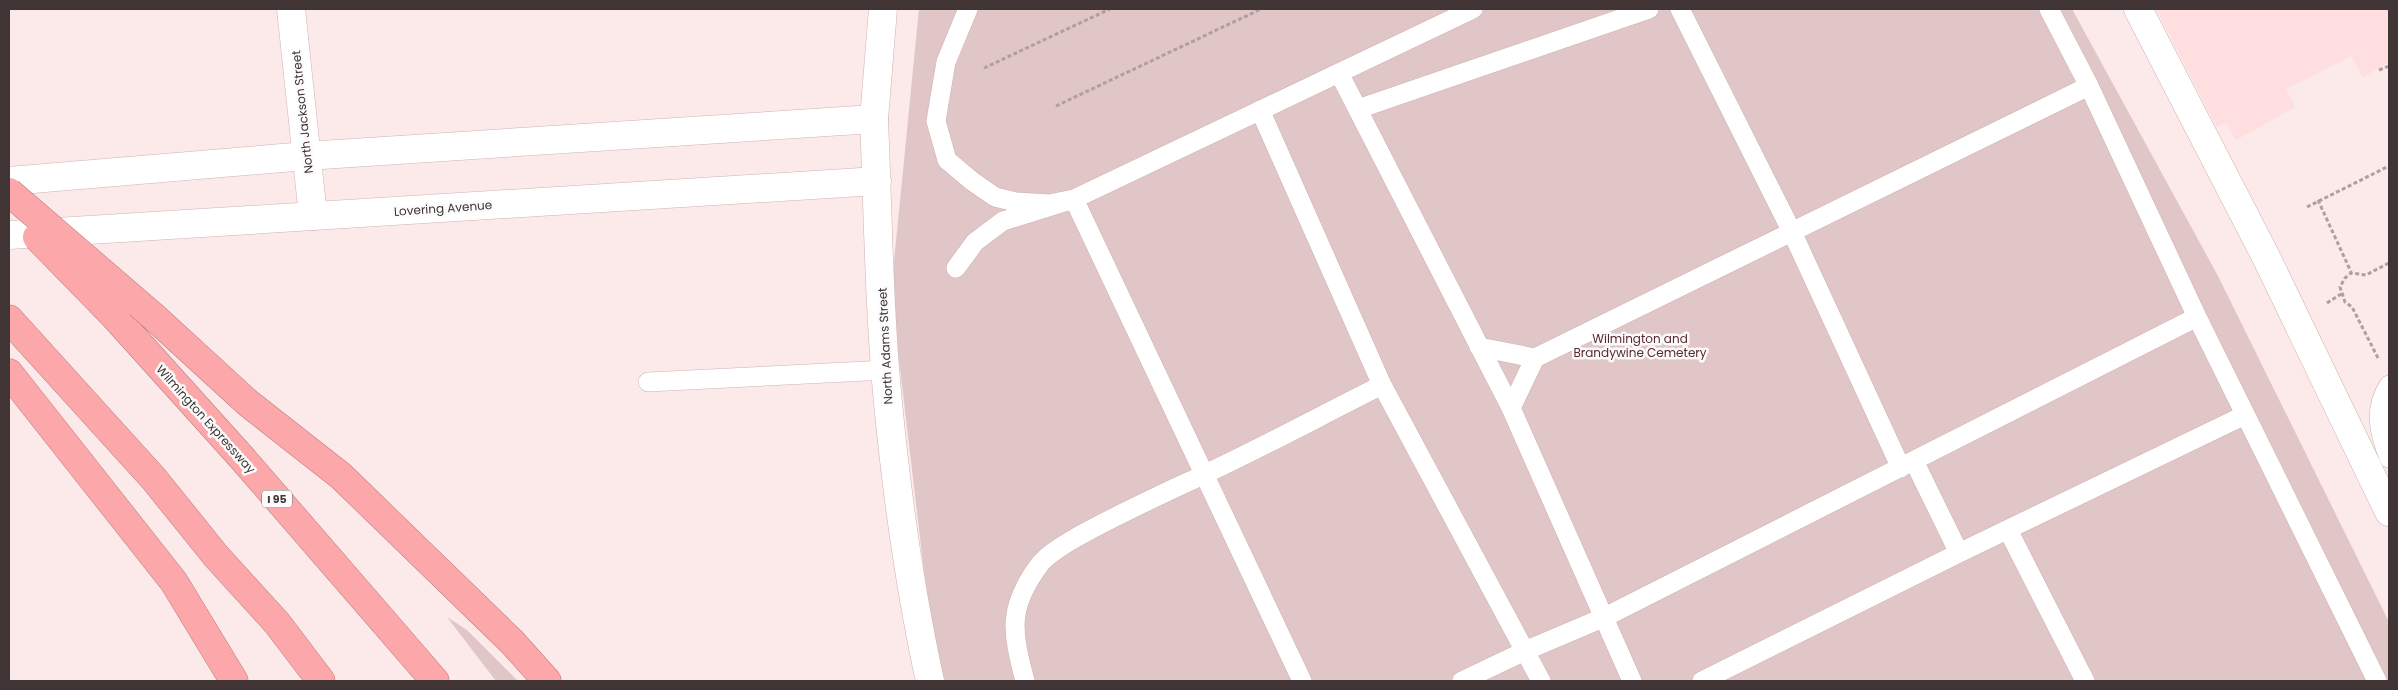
<svg xmlns="http://www.w3.org/2000/svg" width="2398" height="690" font-family="Poppins,sans-serif">
<rect width="100%" height="100%" fill="#fce9e9"/>
<path fill="#fedede" d="M2156,9H2389V62L2363,77L2351,56L2286,89L2295,107L2236,140L2226,122L2217,127Z"/>
<path fill="#e0c6c6" d="M919,9H2072L2218,276L2389,622V681H937L891,292Z
M447,617L467,630L518,681H496Z"/>
<g fill="none" stroke-linecap="round" stroke-linejoin="round">
<g stroke="#d0b2b2" stroke-width="20">
<path id="lane" d="M968,9L946,62L936,121L947,160L972,181L995,197L1016,202L1049,204L1074,199L1473,9
M1680,9L1792,232L1901,468
M2049,9L2089,86L2197,317L2377,681
M1339,73L1511,408L1632,681
M1358,109L1649,9
M1260,110L1382,385L1541,681
M956,268L975,242L1003,221L1074,199L1302,681
M1479,347L1535,358L1511,408
M1535,358L2089,86
M648,382L886,370
M2389,385C2373,410 2379,432 2389,458
M1914,461L1959,553
M2008,530L2085,681
M1025,681C1012,631 1007,608 1040,564C1049,553 1065,544 1077,537C1118,514 1160,495 1203,475C1263,447 1322,415 1382,385
M1462,681L1525,651L1605,617L2197,317
M1702,681L1959,553L2245,415"/>
</g>
<g stroke="#d0b2b2" stroke-width="29">
<path id="street" d="M291,9L313,216
M2138,9L2267,259L2389,512
M874,119L883,9"/>
</g>
<g stroke="#d0b2b2" stroke-width="29">
<path id="secondary" d="M9,181L306,156L874,119C878,213 879,310 888,403C897,496 910,590 930,681
M9,235L877,181"/>
</g>
<g stroke="#ba7f80" stroke-width="29">
<path id="highway" d="M154,317L248,403L341,476L512,642L547,681
M116,318L242,458L435,681
M9,319L154,479L216,556L277,623L321,681
M9,373L174,582L234,681"/>
</g>
<path stroke="#af9f9f" stroke-width="3" stroke-dasharray="4 2.5" stroke-linecap="butt" d="M984,68L1110,9
M2379,70L2389,66
M1056,106L1261,9
M2318,200L2351,272
M2307,207L2389,166
M2327,303L2341,294
M2378,358L2352,307L2345,302L2340,287L2345,278L2351,273L2366,275L2389,263"/>
<use href="#lane" stroke="#fff" stroke-width="19"/>
<use href="#street" stroke="#fff" stroke-width="28"/>
<use href="#secondary" stroke="#fff" stroke-width="28"/>
<use href="#highway" stroke="#fca7a9" stroke-width="28"/>
<g stroke="#ba7f80" stroke-width="29" stroke-linecap="butt">
<path id="highway-bridge" d="M9,192L154,317
M37,237L116,318"/>
</g>
<use href="#highway-bridge" stroke="#fca7a9" stroke-width="28"/>
</g>
<g text-anchor="middle" dominant-baseline="central" stroke-width="5" stroke-linejoin="round" paint-order="stroke">
<rect fill="#fbfbfb" stroke="#787070" stroke-width="1" x="262" y="490.5" width="30" height="17" rx="4"/>
<g font-size="11" font-weight="bold" fill="#403434">
<text x="277" y="499">I 95</text>
</g>
<g font-size="12" fill="#403434" stroke="#fbfbfb">
<text transform="translate(302 112) rotate(-96)">North Jackson Street</text>
<text transform="translate(443 208) rotate(-4)">Lovering Avenue</text>
<text transform="translate(885 346) rotate(-93)">North Adams Street</text>
<text transform="translate(206 419) rotate(48)">Wilmington Expressway</text>
</g>
<g font-size="12" fill="#5a292d" stroke="#fbfbfb">
<text x="1640" y="338">Wilmington and<tspan x="1640" dy="14">Brandywine Cemetery</tspan></text>
</g>
</g>
<rect width="2398" height="690" fill="none" stroke="#403434" stroke-width="20"/>
</svg>
